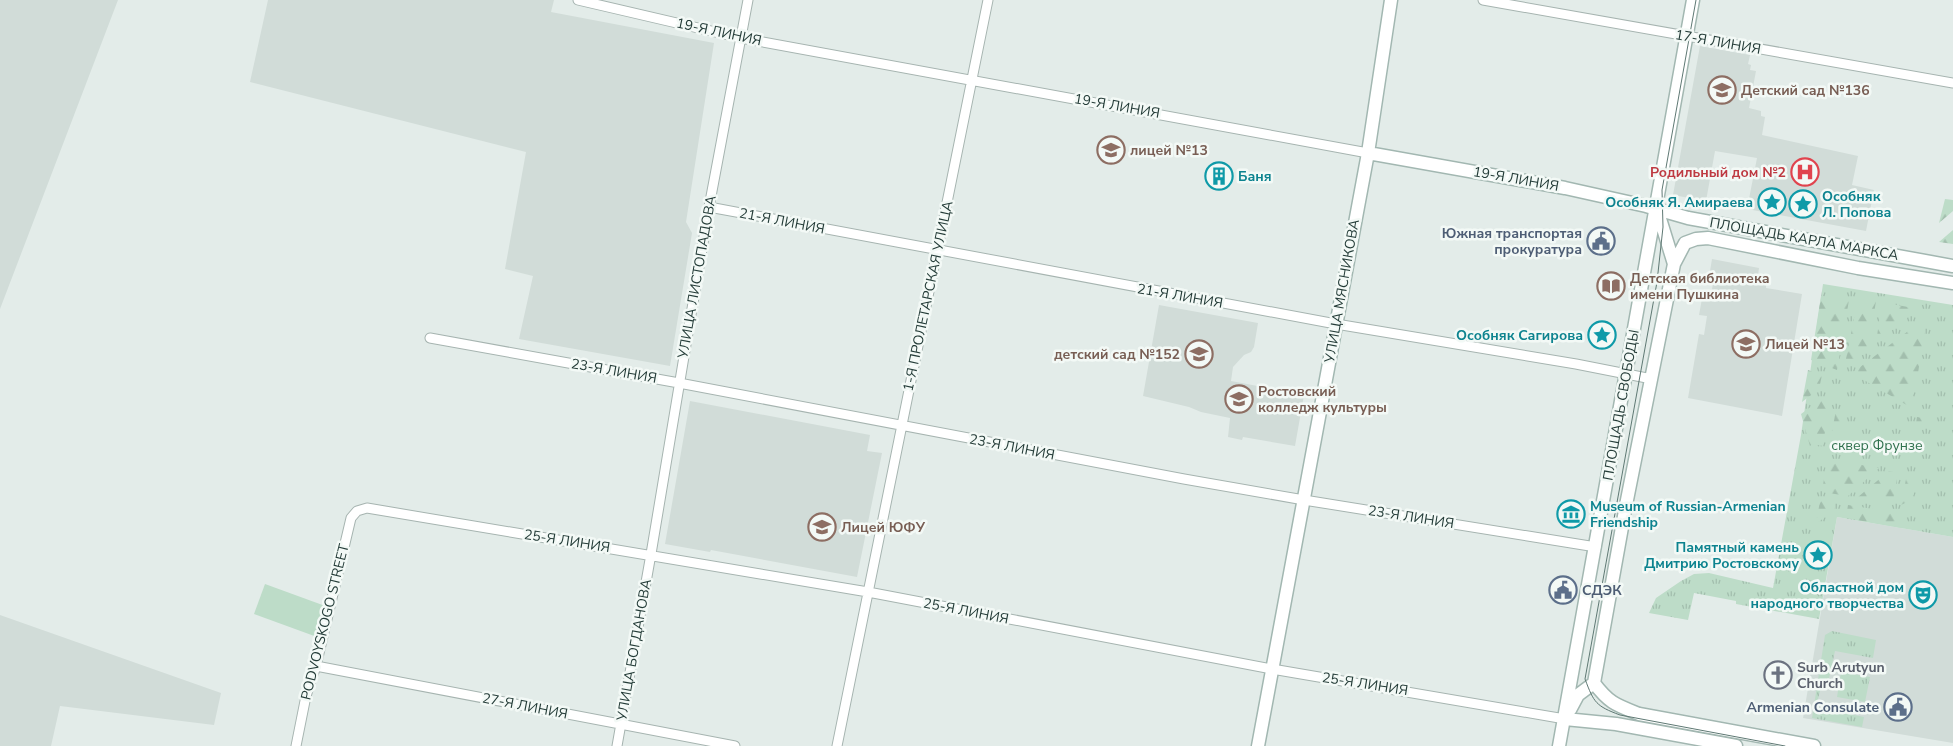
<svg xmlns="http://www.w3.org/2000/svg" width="1953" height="746" font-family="'Nunito Sans',sans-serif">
<defs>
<pattern id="grass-tufts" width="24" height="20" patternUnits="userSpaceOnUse" patternTransform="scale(1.25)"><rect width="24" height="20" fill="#bddcc8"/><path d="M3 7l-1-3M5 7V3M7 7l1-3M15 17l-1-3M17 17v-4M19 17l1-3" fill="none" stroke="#a2bead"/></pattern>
<pattern id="forest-firs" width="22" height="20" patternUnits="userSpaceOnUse" patternTransform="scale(1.25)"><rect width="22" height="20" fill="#bddcc8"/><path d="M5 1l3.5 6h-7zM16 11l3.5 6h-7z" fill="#a2bead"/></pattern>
</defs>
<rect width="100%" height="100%" fill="#e3ece9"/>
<path fill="#d1dcd8" d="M0,0H118L0,309Z
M268,0H554L551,12L714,43L686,222L692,233L670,366L519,339L533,276L505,269L526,152L250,82Z
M1700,46L1750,55L1748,64L1751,65L1750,70L1756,71L1749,108L1761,111V116L1765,117L1762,135L1858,156L1852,185L1874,190L1866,231L1747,209L1757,158L1715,151L1706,201L1673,195Z
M1712,259L1759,268L1757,283L1766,284V288L1802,294L1782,416L1688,398L1699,334L1704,335L1707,316L1699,315L1703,293L1711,294L1714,279L1709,277Z
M1159,305L1258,323L1254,347L1251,352L1244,355L1233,367L1231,381L1304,395L1295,446L1243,437L1242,440L1228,437L1230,418L1201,412L1189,407L1143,396Z
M690,401L870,435L867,451L882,453L857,577L711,550L710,552L665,544Z
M1837,517L1953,537V743L1803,718Z
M0,615L221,693L214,725L60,706L51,746H0Z"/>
<path fill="url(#grass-tufts)" d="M1823,284L1953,305V537L1837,517L1819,619L1736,604V601L1694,593L1688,620L1649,613L1656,598L1681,581L1694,574L1709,573L1773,588L1801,435Z
M1832,631L1876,640L1873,658L1835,651L1828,683L1821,687L1816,707L1864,717L1862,727L1812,718L1825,635Z
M1841,672L1870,677L1865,702L1837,697Z"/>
<path fill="url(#forest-firs)" d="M1945,199L1953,200V211L1939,223Z
M1953,230V244L1939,242Z
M1821,296L1849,300L1837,370L1811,360Z
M1858,298L1876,301L1868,350L1844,369Z
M1882,302L1918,309L1876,343Z
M1915,326L1925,329L1918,373H1916L1910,407L1852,373Z
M1808,370L1822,375L1819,389L1802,402Z
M1827,395L1826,410L1828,411L1823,446L1812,444L1810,446L1801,414Z
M1836,410L1845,412L1843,432L1846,439L1840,440L1831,437Z
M1917,417L1923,418L1920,435L1913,442Z
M1919,441L1915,461H1910L1912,448Z
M1827,459L1879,468L1848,496L1822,492Z
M1889,471L1898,473L1893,503L1858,497Z
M1907,474L1917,477L1913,499L1901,505Z
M1820,501L1835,503L1834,510L1816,524Z
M1848,505L1904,514L1902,528L1846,518Z"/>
<path fill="#bddcc8" d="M265,584L328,607L317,637L254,614Z"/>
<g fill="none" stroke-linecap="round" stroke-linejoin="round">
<g stroke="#a6b4b0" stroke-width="11">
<path id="street" d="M578,0L741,38L1368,153
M1483,0L1953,83
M709,207L1336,324L1576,364L1652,379
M430,338L679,383L1184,479L1304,500L1596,547
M316,666L735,746
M296,746L306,696L316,666L351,518L357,511L367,508L868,592L1272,669L1565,719
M617,746L651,554L709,207L748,0
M837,746L988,0"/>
</g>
<g stroke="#a2b7b1" stroke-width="15">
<path id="secondary" d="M1368,153L1565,188L1646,206L1688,218L1953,266
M1657,209L1674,264
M1594,683L1626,505L1674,264L1685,243L1696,239L1708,238L1858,268L1953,283
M1594,683C1609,703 1616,705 1639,714L1814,746
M1570,710L1578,695L1594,683
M1565,719L1616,724L1736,746
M1258,746L1368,153L1391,0
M1559,746L1693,0"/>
</g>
<use href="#street" stroke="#fff" stroke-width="9"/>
<use href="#secondary" stroke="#fff" stroke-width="12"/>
<path stroke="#5e7873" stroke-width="1" d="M1696,0L1662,190L1663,227L1657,282L1585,679C1594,703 1596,706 1620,715L1785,746"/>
</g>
<defs>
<g id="school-ring" transform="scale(1.4375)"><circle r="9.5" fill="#f3f9f6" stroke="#8d6e63" stroke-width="1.5"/><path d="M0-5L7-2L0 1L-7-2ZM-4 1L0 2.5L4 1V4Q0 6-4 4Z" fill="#8d6e63"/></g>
<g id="hospital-ring" transform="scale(1.4375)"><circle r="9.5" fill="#f3f9f6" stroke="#e0444e" stroke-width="1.5"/><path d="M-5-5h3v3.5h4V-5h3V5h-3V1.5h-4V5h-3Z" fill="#e0444e"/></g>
<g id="building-ring" transform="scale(1.4375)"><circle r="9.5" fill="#f3f9f6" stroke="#0f9aa8" stroke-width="1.5"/><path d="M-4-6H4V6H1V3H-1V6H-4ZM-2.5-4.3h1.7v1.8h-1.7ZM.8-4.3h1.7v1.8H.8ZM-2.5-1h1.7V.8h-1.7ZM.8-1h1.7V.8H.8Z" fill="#0f9aa8"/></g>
<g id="sight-ring" transform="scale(1.4375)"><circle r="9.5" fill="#f3f9f6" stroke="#0f9aa8" stroke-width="1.5"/><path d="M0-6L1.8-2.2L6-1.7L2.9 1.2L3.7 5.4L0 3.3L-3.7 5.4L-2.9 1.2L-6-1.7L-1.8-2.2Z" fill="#0f9aa8"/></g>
<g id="civic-ring" transform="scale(1.4375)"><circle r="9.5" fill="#f3f9f6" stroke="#5c6f8a" stroke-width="1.5"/><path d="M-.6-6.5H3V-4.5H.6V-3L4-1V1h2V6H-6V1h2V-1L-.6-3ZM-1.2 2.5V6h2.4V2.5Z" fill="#5c6f8a"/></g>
<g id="library-ring" transform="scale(1.4375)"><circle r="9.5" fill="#f3f9f6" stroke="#8d6e63" stroke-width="1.5"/><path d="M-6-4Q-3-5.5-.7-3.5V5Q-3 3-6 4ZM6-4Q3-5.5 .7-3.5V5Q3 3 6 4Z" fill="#8d6e63"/></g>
<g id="university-ring" transform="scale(1.4375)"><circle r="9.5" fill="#f3f9f6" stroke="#8d6e63" stroke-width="1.5"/><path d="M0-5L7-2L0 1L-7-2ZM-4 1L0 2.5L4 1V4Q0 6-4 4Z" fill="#8d6e63"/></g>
<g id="museum-ring" transform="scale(1.4375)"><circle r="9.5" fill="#f3f9f6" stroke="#0f9aa8" stroke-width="1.5"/><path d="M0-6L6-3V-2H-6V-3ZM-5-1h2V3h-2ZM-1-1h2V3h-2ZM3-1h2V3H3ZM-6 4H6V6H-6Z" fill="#0f9aa8"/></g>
<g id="theatre-ring" transform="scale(1.4375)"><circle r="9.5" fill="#f3f9f6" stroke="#0f9aa8" stroke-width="1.5"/><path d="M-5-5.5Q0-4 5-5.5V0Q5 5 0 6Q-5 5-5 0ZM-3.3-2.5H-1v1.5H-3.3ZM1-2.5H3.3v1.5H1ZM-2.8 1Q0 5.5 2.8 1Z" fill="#0f9aa8"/></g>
<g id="church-ring" transform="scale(1.4375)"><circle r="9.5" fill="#f3f9f6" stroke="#6b7280" stroke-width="1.5"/><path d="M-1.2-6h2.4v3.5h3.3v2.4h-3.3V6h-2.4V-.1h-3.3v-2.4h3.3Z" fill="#6b7280"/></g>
</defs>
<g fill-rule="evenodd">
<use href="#school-ring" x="1722" y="90"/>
<use href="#school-ring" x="1111" y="150"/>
<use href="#hospital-ring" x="1805" y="172"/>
<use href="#building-ring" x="1219" y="176"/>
<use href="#sight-ring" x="1772" y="202"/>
<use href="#sight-ring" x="1803" y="204"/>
<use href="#civic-ring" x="1601" y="241"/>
<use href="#library-ring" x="1611" y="286"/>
<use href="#sight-ring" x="1602" y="335"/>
<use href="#school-ring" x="1746" y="344"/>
<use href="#school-ring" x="1199" y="354"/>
<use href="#university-ring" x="1239" y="399"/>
<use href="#museum-ring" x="1571" y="514"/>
<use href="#school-ring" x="822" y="527"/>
<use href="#sight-ring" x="1818" y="555"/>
<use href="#civic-ring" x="1563" y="590"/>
<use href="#theatre-ring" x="1923" y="595"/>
<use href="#church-ring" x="1778" y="675"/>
<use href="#civic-ring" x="1898" y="707"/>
</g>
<g text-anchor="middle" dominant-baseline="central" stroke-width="5" stroke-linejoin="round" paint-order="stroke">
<g font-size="14" fill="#243c38" stroke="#f3f9f6">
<text transform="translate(719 32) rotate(12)">19-Я ЛИНИЯ</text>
<text transform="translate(1718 42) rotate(10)">17-Я ЛИНИЯ</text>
<text transform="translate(1117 106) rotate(10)">19-Я ЛИНИЯ</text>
<text transform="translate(1516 179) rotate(10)">19-Я ЛИНИЯ</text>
<text transform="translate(782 221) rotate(11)">21-Я ЛИНИЯ</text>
<text transform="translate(1804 239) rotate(10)">ПЛОЩАДЬ КАРЛА МАРКСА</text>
<text transform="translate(697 277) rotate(-80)">УЛИЦА ЛИСТОПАДОВА</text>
<text transform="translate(1342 291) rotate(-80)">УЛИЦА МЯСНИКОВА</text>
<text transform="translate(928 296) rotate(-78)">1-Я ПРОЛЕТАРСКАЯ УЛИЦА</text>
<text transform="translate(1180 296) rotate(10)">21-Я ЛИНИЯ</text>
<text transform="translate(614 371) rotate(10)">23-Я ЛИНИЯ</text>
<text transform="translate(1621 405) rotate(-80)">ПЛОЩАДЬ СВОБОДЫ</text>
<text transform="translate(1012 447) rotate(11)">23-Я ЛИНИЯ</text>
<text transform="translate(1411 517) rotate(9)">23-Я ЛИНИЯ</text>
<text transform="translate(567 541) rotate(9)">25-Я ЛИНИЯ</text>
<text transform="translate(966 611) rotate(11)">25-Я ЛИНИЯ</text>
<text transform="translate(325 622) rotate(-76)">PODVOYSKOGO STREET</text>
<text transform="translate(634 650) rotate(-80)">УЛИЦА БОГДАНОВА</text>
<text transform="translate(1365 684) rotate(9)">25-Я ЛИНИЯ</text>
<text transform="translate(525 706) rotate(11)">27-Я ЛИНИЯ</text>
</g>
<g font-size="14" font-weight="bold" fill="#785e54" stroke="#f3f9f6" text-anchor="start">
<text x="1741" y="90">Детский сад №136</text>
<text x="1130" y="150">лицей №13</text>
<text x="1630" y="278">Детская библиотека<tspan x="1630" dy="16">имени Пушкина</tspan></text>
<text x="1765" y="344">Лицей №13</text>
<text x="1180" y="354" text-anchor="end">детский сад №152</text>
<text x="1258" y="391">Ростовский<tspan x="1258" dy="16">колледж культуры</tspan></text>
<text x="841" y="527">Лицей ЮФУ</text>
</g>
<g font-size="14" font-weight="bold" fill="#be3a42" stroke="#f3f9f6" text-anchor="end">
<text x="1786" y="172">Родильный дом №2</text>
</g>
<g font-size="14" font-weight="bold" fill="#0d838f" stroke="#f3f9f6" text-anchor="end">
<text x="1238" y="176" text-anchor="start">Баня</text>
<text x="1822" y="196" text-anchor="start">Особняк<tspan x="1822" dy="16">Л. Попова</tspan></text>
<text x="1753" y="202">Особняк Я. Амираева</text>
<text x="1583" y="335">Особняк Сагирова</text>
<text x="1590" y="506" text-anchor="start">Museum of Russian-Armenian<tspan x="1590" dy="16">Friendship</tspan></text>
<text x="1799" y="547">Памятный камень<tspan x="1799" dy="16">Дмитрию Ростовскому</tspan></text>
<text x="1904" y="587">Областной дом<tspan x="1904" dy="16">народного творчества</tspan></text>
</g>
<g font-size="14" font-weight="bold" fill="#4e5e75" stroke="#f3f9f6" text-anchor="end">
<text x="1582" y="233">Южная транспортая<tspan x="1582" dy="16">прокуратура</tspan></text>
<text x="1582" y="590" text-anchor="start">СДЭК</text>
<text x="1879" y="707">Armenian Consulate</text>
</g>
<g font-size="14" fill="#30714e" stroke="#f3f9f6">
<text x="1877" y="445">сквер Фрунзе</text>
</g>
<g font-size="14" font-weight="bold" fill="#5b616d" stroke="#f3f9f6" text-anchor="start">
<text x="1797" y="667">Surb Arutyun<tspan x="1797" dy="16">Church</tspan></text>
</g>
</g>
</svg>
